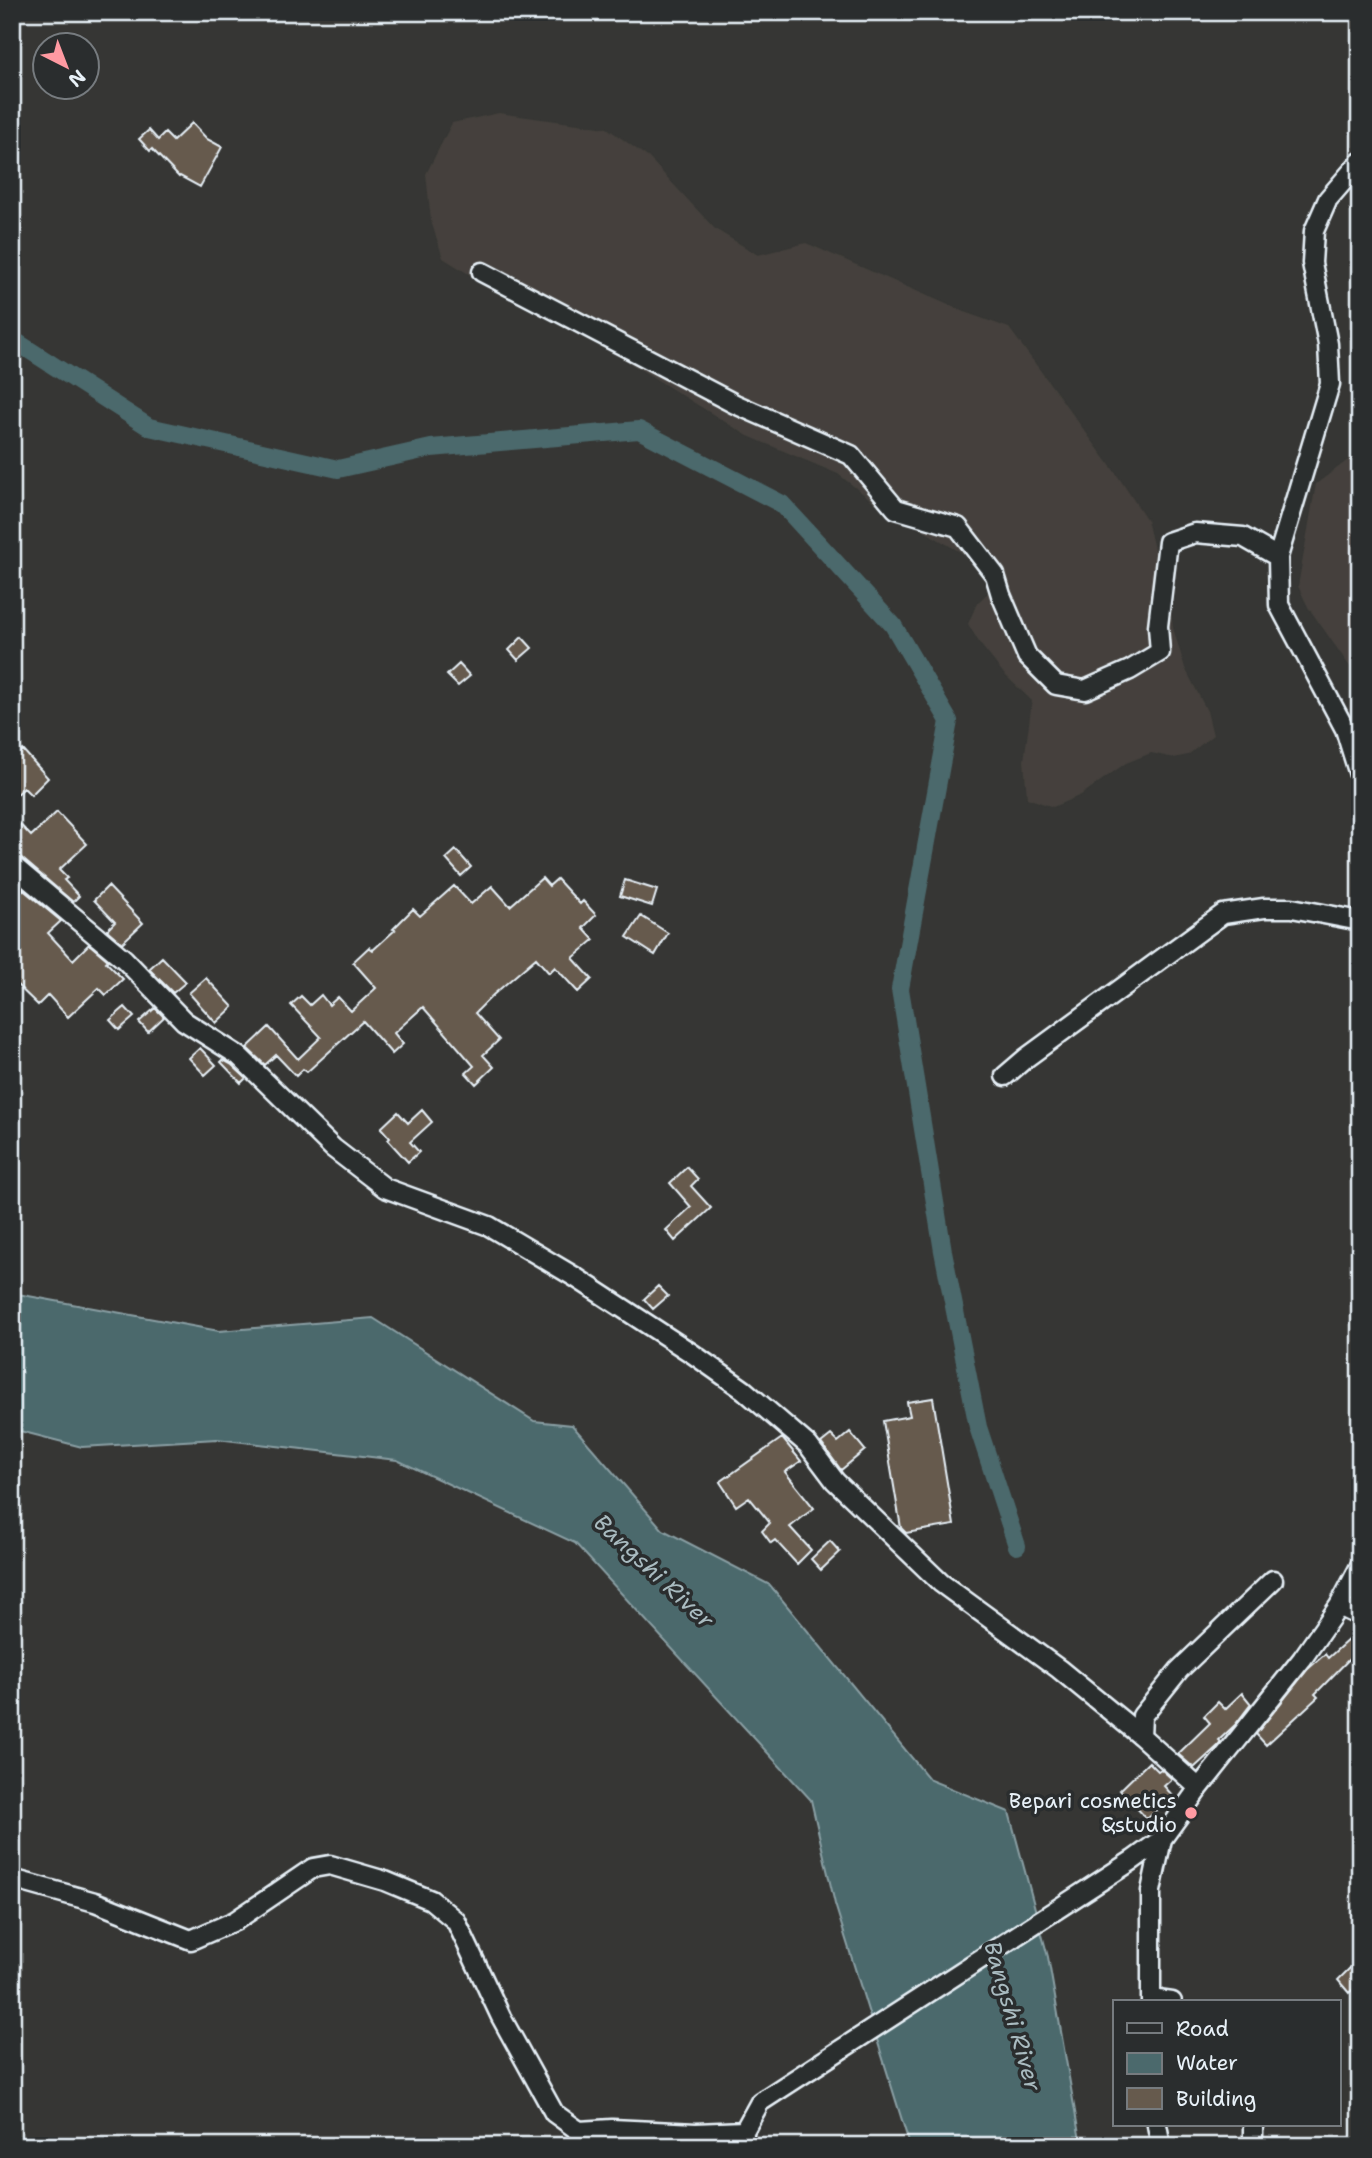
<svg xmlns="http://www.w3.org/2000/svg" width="1372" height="2158" font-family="'Shantell Sans',sans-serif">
<rect width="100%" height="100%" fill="#363634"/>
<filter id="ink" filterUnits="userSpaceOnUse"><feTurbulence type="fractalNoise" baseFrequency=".0143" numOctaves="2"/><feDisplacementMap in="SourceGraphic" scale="14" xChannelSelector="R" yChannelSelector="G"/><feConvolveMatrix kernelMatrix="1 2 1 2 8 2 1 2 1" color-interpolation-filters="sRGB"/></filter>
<g filter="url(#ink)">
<path fill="#44413c" d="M499,113L607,128L649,158L715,229L758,255L806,243L967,313L1009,328L1115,472L1147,520L1154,549L1168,584L1173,628L1185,668L1207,711L1213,735L1188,755L1174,758L1151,753L1126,763L1081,795L1053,807L1027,798L1024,761L1032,701L1004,674L980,644L968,624L977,603L989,592L976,561L875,503L838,474L748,436L625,360L483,283L443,258L431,221L426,174L452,123Z
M1360,451V681L1308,607L1298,586L1316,484Z"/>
<path fill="#4b696c" stroke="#8a9fa4" stroke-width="2" d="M12,1293L219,1331L373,1318L534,1421L572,1425L663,1530L770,1585L930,1780L1009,1812L1048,1957L1081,2146H910L835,1904L811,1800L575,1543L397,1460L217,1439L82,1447L12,1429Z"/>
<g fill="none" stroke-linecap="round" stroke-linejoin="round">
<path stroke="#4b696c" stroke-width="18" d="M12,339L149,427L338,469L431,448L639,430L782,504L893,625L949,721L900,989L943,1251L978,1427L1017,1546"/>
</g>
<path fill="#665a4d" stroke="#e8f1f8" stroke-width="2" d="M192,123L207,139L222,147L200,187L180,176L179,177L152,149L150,151L139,139L149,130L158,140L165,133L173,141Z
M522,637L532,648L518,660L509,650Z
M459,664L470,676L458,686L447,675Z
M23,750L48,778L31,795L24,788L12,799V761Z
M57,812L87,844L59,870L67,878L64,880L79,896L73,902L19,856L12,854V816L31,836Z
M456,850L471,867L461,876L446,859Z
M542,878L549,886L557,879L580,904L583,901L596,915L583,928L594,940L573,958L592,979L578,992L555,967L549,973L536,958L493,995L475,1013L499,1040L483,1055L494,1067L476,1084L466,1073L474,1066L423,1007L394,1033L403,1044L392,1054L363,1021L307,1072L303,1069L296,1076L276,1055L265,1065L247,1048L269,1027L298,1059L321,1037L291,1005L301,996L310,1005L321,995L329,1005L338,997L351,1011L376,988L353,962L369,947L373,950L395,930L393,929L413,909L420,916L454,886L471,904L492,886L510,906Z
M625,880L657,890L652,906L620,896Z
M15,883L61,921L48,933L73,960L89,944L108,960L106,962L123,979L106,995L99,988L68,1017L48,995L38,1005L12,980V885Z
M108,886L143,923L122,943L107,930L115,922L94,900Z
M641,916L668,933L655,955L627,937Z
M162,957L186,982L173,993L149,969Z
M206,978L233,1007L216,1023L189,993Z
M125,1007L134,1017L119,1030L110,1020Z
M155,1008L164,1017L148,1032L139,1022Z
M200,1048L216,1065L205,1075L189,1058Z
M223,1060L232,1065L246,1078L241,1083L221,1062Z
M422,1110L432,1122L410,1142L419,1152L408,1162L388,1140L390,1138L381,1128L398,1112L408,1123Z
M687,1167L698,1179L691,1186L711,1208L675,1241L666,1230L691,1207L670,1183Z
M658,1286L668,1296L653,1309L644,1299Z
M933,1398L954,1525L906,1533L901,1528L883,1421L910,1416L907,1402Z
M850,1432L865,1450L841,1470L821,1443L831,1435L838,1442Z
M782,1438L801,1461L785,1472L814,1508L790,1527L811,1550L797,1564L775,1540L771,1543L762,1531L770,1523L749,1497L736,1506L720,1482Z
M830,1541L840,1552L821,1570L811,1559Z
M1360,1629V1648L1315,1694L1318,1697L1266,1745L1256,1734L1308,1669L1325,1654L1328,1658Z
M1242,1693L1251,1704L1235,1725L1219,1740L1221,1742L1218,1746L1194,1768L1178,1754L1210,1723L1204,1716L1218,1702L1225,1709Z
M1149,1762L1158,1771L1161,1769L1172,1779L1164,1786L1173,1796L1147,1819L1120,1790Z
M1351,1967L1360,1977V1983L1349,1993L1338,1980Z"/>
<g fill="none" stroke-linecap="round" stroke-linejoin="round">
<g stroke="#e8f1f8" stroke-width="23">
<path id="minor" d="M1360,162L1328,199L1314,231L1312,263L1328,344L1330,384L1278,557L1279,605L1345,729L1360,778
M482,272L735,404L851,455L896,509L958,527L995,575L1001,595L1027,656L1056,685L1085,690L1130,670L1160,652L1158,626L1168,542L1195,533L1243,537L1278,557
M12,865L124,959L184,1021L239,1056L333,1148L385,1188L489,1226L575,1277L693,1354L744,1390L808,1445L835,1481L941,1583L1059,1669L1141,1736L1199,1788
M1005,1076L1026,1058L1223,914L1264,908H1292L1360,921
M1339,1606L1360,1616
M1141,1736L1142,1716L1179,1670L1273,1580
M12,1879L95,1902L191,1940L235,1921L313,1868L330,1865L385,1881L431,1900L456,1921L501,2017L554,2113L579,2131L612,2129L696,2133L744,2131
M1151,1999L1172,2002
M1151,2002V1891L1162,1839
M1157,2125L1161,2146
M1253,2125V2146
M744,2146V2131L760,2102L1133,1860L1162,1839L1199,1788L1302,1659L1339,1606L1360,1566"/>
</g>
<use href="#minor" stroke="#2a2d2e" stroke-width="18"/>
</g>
</g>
<circle fill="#ff9aa2" stroke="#2a2d2e" stroke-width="2.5" cx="1191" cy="1813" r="7"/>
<g text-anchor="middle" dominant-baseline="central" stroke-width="7" stroke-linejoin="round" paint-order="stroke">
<g font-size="21" fill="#e8f1f8" stroke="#2a2d2e" text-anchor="end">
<text x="1177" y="1801">Bepari cosmetics<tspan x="1177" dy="24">&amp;studio</tspan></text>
</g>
<g font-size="23" font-style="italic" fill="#a9bbc0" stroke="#2a2d2e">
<text transform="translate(654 1571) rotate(43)">Bangshi River</text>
<text transform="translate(1013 2016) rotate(74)">Bangshi River</text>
</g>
</g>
<rect width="1372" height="2158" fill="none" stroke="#2a2d2e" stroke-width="42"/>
<rect x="21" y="21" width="1330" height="2116" fill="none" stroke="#e8f1f8" stroke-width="2.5" filter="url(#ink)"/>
<rect x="1113" y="2000" width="228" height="126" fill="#2a2d2e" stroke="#767b7f" stroke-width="2"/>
<rect x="1127" y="2023" width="35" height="10" fill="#2a2d2e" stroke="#767b7f" stroke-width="2"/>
<text x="1176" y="2036" font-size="21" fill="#e8f1f8">Road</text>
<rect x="1127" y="2053" width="35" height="21" fill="#4b696c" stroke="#767b7f" stroke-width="2"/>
<text x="1176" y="2070" font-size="21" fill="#e8f1f8">Water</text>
<rect x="1127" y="2088" width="35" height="21" fill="#665a4d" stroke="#767b7f" stroke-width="2"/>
<text x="1176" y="2106" font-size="21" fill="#e8f1f8">Building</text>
<g transform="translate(66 66) rotate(138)"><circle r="33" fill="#2a2d2e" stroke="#767b7f" stroke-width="2"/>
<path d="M0-5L12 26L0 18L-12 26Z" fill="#ff9aa2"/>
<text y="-10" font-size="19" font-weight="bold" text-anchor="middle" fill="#e8f1f8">N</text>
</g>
</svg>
